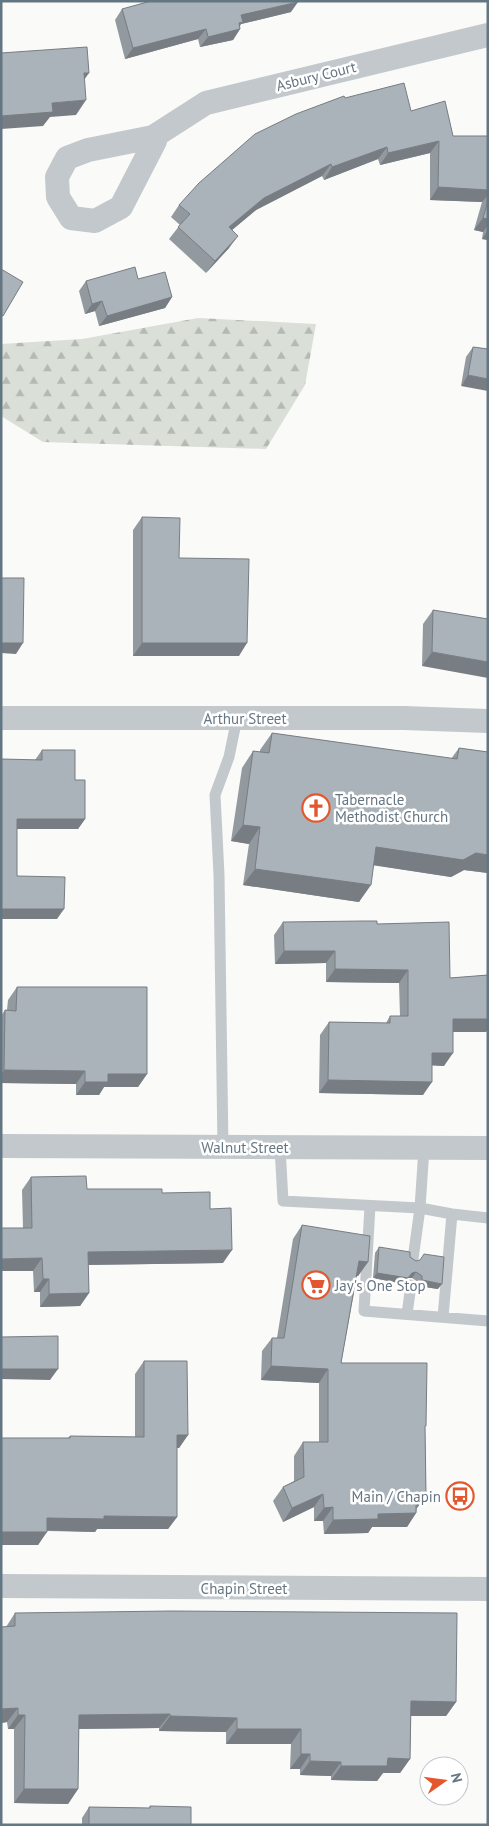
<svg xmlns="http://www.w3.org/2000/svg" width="489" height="1826" font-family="'PT Sans',sans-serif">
<defs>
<pattern id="forest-firs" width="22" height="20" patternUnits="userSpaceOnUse" patternTransform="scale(1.25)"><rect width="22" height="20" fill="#dadfd7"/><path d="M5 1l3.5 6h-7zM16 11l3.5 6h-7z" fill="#b4b9b4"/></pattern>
</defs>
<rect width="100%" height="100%" fill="#fafaf8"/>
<path fill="url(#forest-firs)" d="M198,318L316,324L305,385L266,449L43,442L1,416V344L82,339Z"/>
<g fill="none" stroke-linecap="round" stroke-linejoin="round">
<path stroke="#c3c8cc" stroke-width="11" d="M223,1147L219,875L215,795L229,757L237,718
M280,1147L283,1201L420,1208L424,1148
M370,1206L364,1311L488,1321
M413,1259L420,1208L452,1214L488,1218
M407,1314L411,1285
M443,1317L452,1214"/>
<path stroke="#c3c8cc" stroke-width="24" d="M153,137L206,103L488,35
M153,137L155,141L121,207L95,221L71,218L58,197L57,177L67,158L88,150Z
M1,718H404L488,721
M1,1146L488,1148
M1,1586L488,1589"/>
</g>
<path fill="#929a9f" d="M122,9L291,12L241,24L240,26V29L233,40L200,47L198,39L125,59L115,20Z
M345,98L411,111L453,136H488V240L482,239L483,232L474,230L482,202L430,200V153L380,165L378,159L324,180L322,176L256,210L232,230L229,248L206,273L169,239L180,225L171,217L179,205Z
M138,279L172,297L165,308L99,326L95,311L85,314L79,291L86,281Z
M473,347L488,349L461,386L466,357Z
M142,517L179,558L239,656H133V530Z
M433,610L488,619L422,666L423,624Z
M272,733L451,759L459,748L488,752V873L464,870L451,877L374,865L359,902L243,885L249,844L231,841L242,768L253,751L260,752V750Z
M42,750L75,780L85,819L78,829H17V876L57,919H1V759L35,760Z
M283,922L377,924L450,978L488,975V1029L486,1032H453L444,1066L432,1065L423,1095L319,1093L320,1035L329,1022L386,1023L390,1016H400L399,983L326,982V963L275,964L274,935Z
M17,987L147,1074L138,1087H104L99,1095H76V1084L1,1083V1016L5,1010H7L8,1000Z
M31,1177L87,1189L162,1193L210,1209L223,1263L88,1265L89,1293L80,1306L40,1307V1292H34L33,1271H1V1228H23L22,1190Z
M302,1225L368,1262L358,1276H357L341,1363L425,1428L426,1495L417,1508L416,1513L407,1527H372L368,1533L324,1534L323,1521H314V1507L283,1522L273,1501L283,1487L294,1481V1456L303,1442H319V1383L261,1380L262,1351L272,1338H277L293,1239Z
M379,1247L410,1257L438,1289L418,1286V1282L412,1278H408L404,1284L373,1278L375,1253Z
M144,1361L188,1435L179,1448H177V1517L168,1529H97L95,1532L47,1531L38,1545H1V1438H68L70,1436L135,1437V1374Z
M15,1613L456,1702L446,1716H411L410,1759L400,1773H383L377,1781L331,1780V1776L300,1775V1769H290L291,1744H226V1732L159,1731V1728L79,1729L78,1789L68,1804L14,1803V1729H8L7,1722L1,1723V1627H6Z
M150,1806L191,1825H82V1818L89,1807L149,1808Z"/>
<path fill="#777d82" d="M298,2L291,12L241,24L237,30L240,29L233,40L200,47L208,37L241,15Z
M206,29L198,39L125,59L133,48Z
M84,73H89L79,87Z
M86,100L76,115L50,117L43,126L1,129V116L52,103Z
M439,141L430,153L380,165L388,153Z
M387,147L378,159L324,180L332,167Z
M331,164L322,176L256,210L220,240L229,227L264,198Z
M438,187L488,190V195L482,202L430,200Z
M483,218L488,219V225L483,232L474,230Z
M488,230V240L482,239Z
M238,236L229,248L206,273L215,261Z
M172,297L165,308L99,326L107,316Z
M102,301L95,311L85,314L92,304Z
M468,375L488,379V391L461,386Z
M1,643H23L16,654L1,653Z
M142,643H247L239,656H133Z
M432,652L488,662V678L422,666Z
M17,819H85L78,829H10Z
M243,825L260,827L249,844L231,841Z
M376,847L476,853L488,855V873L464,870L451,877L365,864Z
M255,869L371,885L359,902L243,885Z
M1,909H64L57,919H1Z
M284,951H335L326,963L275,964Z
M335,969L408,970L399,983L326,982Z
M453,1019H488V1029L486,1032H444Z
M432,1053H453L444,1066L423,1065Z
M4,1070L85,1071L76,1084L1,1083V1075Z
M108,1074H147L138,1087H104L99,1095H76L85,1082Z
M328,1080L432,1082L423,1095L319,1093Z
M232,1250L223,1263L79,1265L88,1252Z
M42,1258L33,1271H1V1259Z
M359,1261L368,1262L358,1276L350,1274Z
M416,1272L412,1278H408L404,1284L373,1278L377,1273Z
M43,1279H49L40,1292H34Z
M422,1280L442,1284L438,1289L418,1286Z
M89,1293L80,1306L40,1307L49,1294Z
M271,1366L328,1369L319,1383L261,1380Z
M1,1369H58L50,1380L1,1379Z
M177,1435H188L179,1448H168Z
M323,1494L314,1507L283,1522L292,1508Z
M416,1495H426L417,1508Z
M333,1507L323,1521H314L324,1508Z
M416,1513L407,1527H372L368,1533L324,1534L333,1520L378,1514Z
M104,1516L177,1517L168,1529H97L95,1532L38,1530L47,1518Z
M1,1532H47L38,1545H1Z
M411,1701L456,1702L446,1716H401Z
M18,1708L7,1722L1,1723V1709Z
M170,1714L159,1728L69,1729L79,1715Z
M18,1715H25L14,1729H8Z
M170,1716L237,1718L226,1732L159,1731Z
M237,1729H301L291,1744H226Z
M301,1754H310L300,1769H290Z
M388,1758L410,1759L400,1773H383L377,1781L331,1780L341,1766Z
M310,1761L341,1762L331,1776L300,1775Z
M24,1789H78L68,1804L14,1803Z"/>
<path fill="#aab3b9" stroke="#777d82" d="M151,1H298V2L241,15L243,22L239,23L240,29L208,37L206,29L133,48L122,9Z
M87,47L89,73H84L86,100L52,103L53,112L1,116V53Z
M404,83L411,111L445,101L453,136H488V190L438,187L439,141L388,153L387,147L332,167L331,164L264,198L229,227L238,236L215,261L178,227L190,214L179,205L199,183L255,134L296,114L344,96L345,98Z
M488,201V219L483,218Z
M135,267L138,279L165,272L172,297L107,316L102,301L92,304L86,281Z
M1,269L23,282L3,316L1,315Z
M473,347L488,349V379L468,375Z
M142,517L180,518L179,558L249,559L247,643H142Z
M1,578H24L23,643H1Z
M433,610L488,619V662L432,652Z
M272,733L457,759L459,748L488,752V855L476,853L463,860L376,847L371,885L255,869L260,827L243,825L253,751L269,753Z
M42,750H75V780H85V819H17V876L65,877L64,909H1V759L42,760Z
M363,921H377V924L449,922L450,978L488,975V1019H453V1053H432V1082L328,1080L329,1022L390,1023V1016H408V970L335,969V951H284L283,922Z
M17,987H147V1074H108V1082H85V1071L4,1070L5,1010L16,1011Z
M86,1176L87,1189H162V1193L210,1192V1209L231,1208L232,1250L88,1252L89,1293L49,1294V1279H43L42,1258L1,1259V1228H32L31,1177Z
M302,1225L370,1236L368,1262L359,1261L341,1363H427L426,1426H425L426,1495H416V1513L378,1514V1519L333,1520V1507L324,1508L323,1494L292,1508L283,1487L304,1477L303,1442H328V1369L271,1366L272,1338H284Z
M379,1247L410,1252V1257L416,1261L420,1260L424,1254L444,1257L442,1284L422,1280V1276L416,1272L412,1273L408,1278L377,1273Z
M58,1336V1369H1V1337Z
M144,1361H187L188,1435H177V1517L104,1516V1519L47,1518V1532H1V1438H70V1436L144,1437Z
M172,1611L457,1613L456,1702L411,1701L410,1759L388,1758L387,1766H341V1762L310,1761V1754H301V1729H237V1718L170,1716V1714L79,1715L78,1789H24L25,1715H18V1708L1,1709V1627L15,1626V1613Z
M150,1806L191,1807V1825H89V1807L150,1808Z"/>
<defs>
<g id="church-ring" transform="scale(1.4375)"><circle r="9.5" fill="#fff" stroke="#e4572e" stroke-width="1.5"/><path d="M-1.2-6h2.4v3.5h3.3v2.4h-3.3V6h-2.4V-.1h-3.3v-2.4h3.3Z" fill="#e4572e"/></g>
<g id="supermarket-ring" transform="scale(1.4375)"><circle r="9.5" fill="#fff" stroke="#e4572e" stroke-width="1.5"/><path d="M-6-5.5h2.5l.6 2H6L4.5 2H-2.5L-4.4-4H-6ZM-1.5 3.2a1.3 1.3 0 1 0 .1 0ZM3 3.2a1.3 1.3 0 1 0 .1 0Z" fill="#e4572e"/></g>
<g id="bus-ring" transform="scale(1.4375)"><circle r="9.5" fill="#fff" stroke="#e4572e" stroke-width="1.5"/><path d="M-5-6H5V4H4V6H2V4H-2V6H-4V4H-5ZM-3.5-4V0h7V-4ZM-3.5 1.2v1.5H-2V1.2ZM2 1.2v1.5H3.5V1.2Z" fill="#e4572e"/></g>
</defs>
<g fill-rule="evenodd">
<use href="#church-ring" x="316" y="808"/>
<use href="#supermarket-ring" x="316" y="1285"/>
<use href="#bus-ring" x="460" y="1496"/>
</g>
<g text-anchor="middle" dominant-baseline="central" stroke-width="5" stroke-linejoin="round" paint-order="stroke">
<g font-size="15" fill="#657683" stroke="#fff">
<text transform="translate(316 76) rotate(-14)">Asbury Court</text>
<text x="245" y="718">Arthur Street</text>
<text x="245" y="1147">Walnut Street</text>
<text x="244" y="1588">Chapin Street</text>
</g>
<g font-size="15" fill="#657683" stroke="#fff" text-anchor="start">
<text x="335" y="799">Tabernacle<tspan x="335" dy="17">Methodist Church</tspan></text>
<text x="335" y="1285">Jay's One Stop</text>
<text x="441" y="1496" text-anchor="end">Main / Chapin</text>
</g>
</g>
<rect width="489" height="1826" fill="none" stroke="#657683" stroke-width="5"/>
<g transform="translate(444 1781) rotate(76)"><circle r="24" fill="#ffffff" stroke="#c1c8cd"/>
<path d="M0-4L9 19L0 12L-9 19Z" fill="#e4572e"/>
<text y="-8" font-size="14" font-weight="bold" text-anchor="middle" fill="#657683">N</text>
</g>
</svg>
